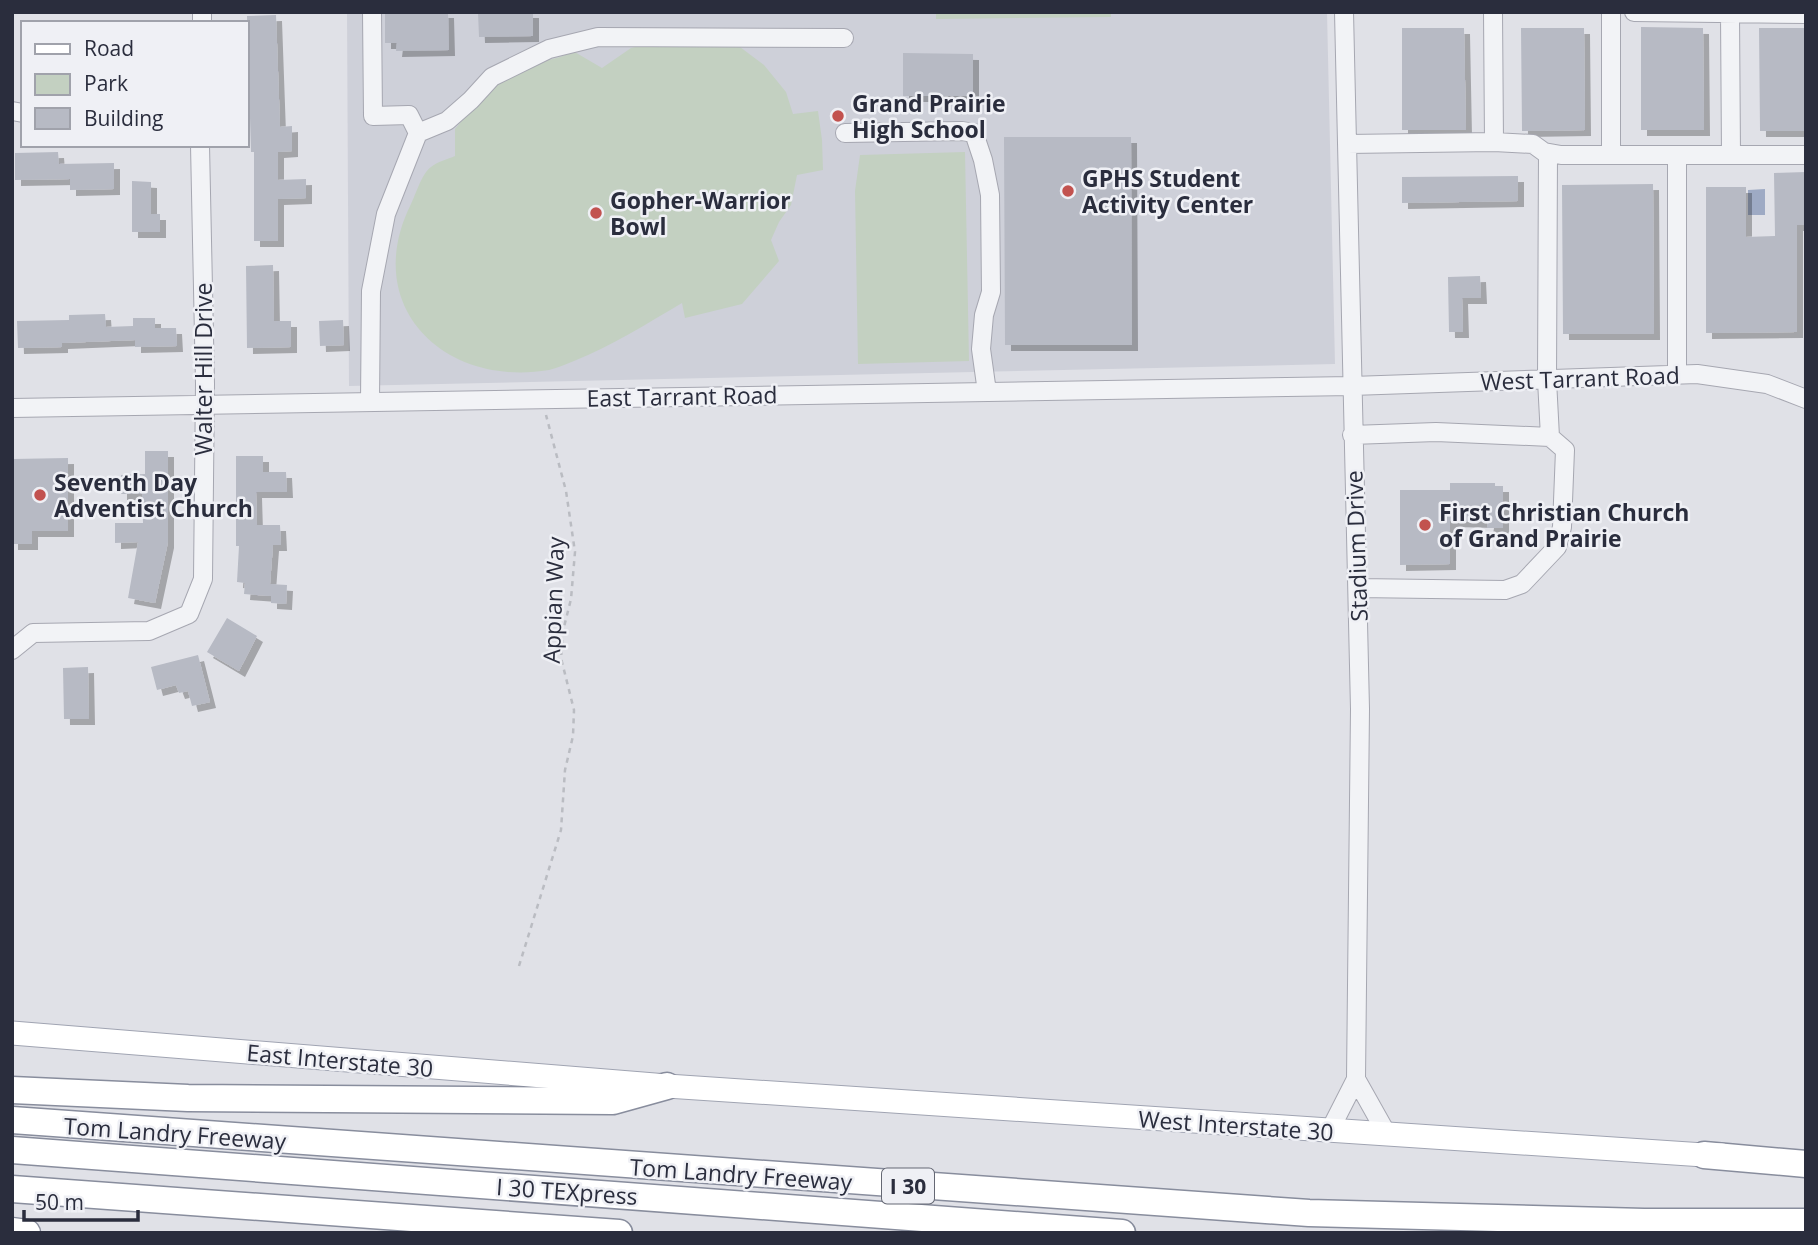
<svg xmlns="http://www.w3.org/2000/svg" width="1818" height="1245" font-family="'Open Sans',sans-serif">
<defs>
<filter id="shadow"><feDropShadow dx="6" dy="6" stdDeviation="0" flood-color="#0004"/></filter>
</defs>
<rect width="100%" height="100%" fill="#e0e1e7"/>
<path fill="#ced0d9" d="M347,12H1327L1335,364L349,386Z"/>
<path fill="#c3d0c1" d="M936,12H1111V17L936,19Z
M659,41L736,44L764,65L786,92L793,114L818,111L822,140L823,170L797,175L791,205L779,222L771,240L779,261L742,304L685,318L682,303C646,324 612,346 574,361C566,364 557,368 549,370C444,388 360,306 411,204C416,194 422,173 431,167C437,162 448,159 455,156V129C475,105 496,79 525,66C541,59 558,61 573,51L602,68L631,48Z
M965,152L969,361L858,364L855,191L860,155Z"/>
<path fill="#9eaac4" d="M1765,189V215H1748V190Z"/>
<path fill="#b7bac4" filter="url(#shadow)" d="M385,12H448L449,50L396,51L397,43H385Z
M478,12H533V36L479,37Z
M276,15L280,127L292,126V151L278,152V180L306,179V198L278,199V241H254V152H251L247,16Z
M1641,27L1703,28L1704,130H1641Z
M1402,28H1464L1466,130H1402Z
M1521,28H1584L1585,130L1522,131Z
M1759,28H1806V131H1760Z
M903,53L973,54V96H903Z
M1004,137H1131L1132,345H1005Z
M58,152L59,164L114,163V189L70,190V179L15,180V153Z
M1806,172V225H1797V332L1706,333V187H1746V237L1775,236L1774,173Z
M1518,176V201L1402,203V177Z
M132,181L151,182V214H160V232H132Z
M1653,184L1654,334H1563L1562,185Z
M273,265L274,321H291V347L247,348L246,266Z
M1480,276L1481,298H1462L1463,332H1449L1448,277Z
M105,314L106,327L133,326V318H155V328H176L177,346L135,347V340L62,343V347L18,348L17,321L69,320V315Z
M343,320L344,345L320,346L319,321Z
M145,451H168V542L155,603L128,598L138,542L115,543V523H143L142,494H121V475L145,474Z
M236,456H263V472H286L287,492H256L257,525H280L281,545H273L270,584L287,585L286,604L271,603V596L244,594L245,583L237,582L239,546H236Z
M68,458V531H32V544H12V459Z
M1450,483H1495V486H1503V528H1487L1488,522L1450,521V564L1400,565V490H1450Z
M227,618L257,636L239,671L207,652Z
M198,655L210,702L192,706L188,691L179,693L176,685L157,690L151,667Z
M88,667L89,719H64L63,668Z"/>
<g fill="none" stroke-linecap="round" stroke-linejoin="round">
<g stroke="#a6a7b1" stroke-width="20">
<path id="minor" d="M372,12L373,116L409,115L418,133
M1344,12L1360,709L1356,1079
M1493,12L1494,142
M1634,12L1806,14
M1730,14L1731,155
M202,23V12
M12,111L23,113
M845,133L962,131L974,133L983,160L990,195L991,292L984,315L981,349L987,392
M1347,144L1494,142L1533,144L1544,152L1561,155H1806
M1548,153L1547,380L1550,437
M1611,155V12
M1677,375V156
M370,401L371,291L386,214L418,133L447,121L471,100L492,77L549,49L598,37L844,38
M12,408L1352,386L1697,374L1767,384L1806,399
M1352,435L1436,432L1550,437L1565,450L1562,527L1557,547L1522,584L1505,590L1358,588
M12,650L33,633L149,631L189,614L203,579L205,384L200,145
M1329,1132L1356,1079L1388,1136"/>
</g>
<g stroke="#a0a4b2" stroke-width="25">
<path id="major" d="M12,1033L667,1086L1704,1155H1722"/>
</g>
<g stroke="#888d9d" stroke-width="29">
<path id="highway" d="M12,1090L188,1098L613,1101L667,1086
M12,1120L1309,1213L1644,1222H1806
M12,1150L1122,1233
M1704,1155L1806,1164
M12,1189L619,1233
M12,1231L27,1233"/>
</g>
<path stroke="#babcc2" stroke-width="2.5" stroke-dasharray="5 5" stroke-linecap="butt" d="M519,966L561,830L565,770L573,736L574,710L561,658L563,631L571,599L575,552L566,491L546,415"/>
<use href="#minor" stroke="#f2f3f6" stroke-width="18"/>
<use href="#major" stroke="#fff" stroke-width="23"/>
<use href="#highway" stroke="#fff" stroke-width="26"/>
</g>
<g fill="#c2524f" stroke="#eff0f5" stroke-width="2.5">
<circle cx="838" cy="116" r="7"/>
<circle cx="1068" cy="191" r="7"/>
<circle cx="596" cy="213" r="7"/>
<circle cx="40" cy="495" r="7"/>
<circle cx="1425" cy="525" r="7"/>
</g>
<g text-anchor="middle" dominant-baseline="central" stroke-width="5" stroke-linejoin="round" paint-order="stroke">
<rect fill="#eff0f5" stroke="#656874" stroke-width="2" x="882" y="1168.5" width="52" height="35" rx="5"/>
<g font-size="21" font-weight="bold" fill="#2a2d3d">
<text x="908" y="1186">I 30</text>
</g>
<g font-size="23" font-weight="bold" fill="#2a2d3d" stroke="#eff0f5" text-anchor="start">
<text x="852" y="103">Grand Prairie<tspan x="852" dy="26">High School</tspan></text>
<text x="1082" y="178">GPHS Student<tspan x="1082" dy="26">Activity Center</tspan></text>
<text x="610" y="200">Gopher-Warrior<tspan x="610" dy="26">Bowl</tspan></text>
<text x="54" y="482">Seventh Day<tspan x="54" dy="26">Adventist Church</tspan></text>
<text x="1439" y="512">First Christian Church<tspan x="1439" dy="26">of Grand Prairie</tspan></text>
</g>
<g font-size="23" fill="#2a2d3d" stroke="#eff0f5">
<text transform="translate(203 369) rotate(-90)">Walter Hill Drive</text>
<text transform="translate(1580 378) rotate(-2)">West Tarrant Road</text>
<text transform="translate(682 396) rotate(-1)">East Tarrant Road</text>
<text transform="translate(1356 546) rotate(-92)">Stadium Drive</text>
<text transform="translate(553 600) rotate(-88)">Appian Way</text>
<text transform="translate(340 1060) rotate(5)">East Interstate 30</text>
<text transform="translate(1236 1125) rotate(4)">West Interstate 30</text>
<text transform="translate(175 1133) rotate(4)">Tom Landry Freeway</text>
<text transform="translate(741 1174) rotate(4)">Tom Landry Freeway</text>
<text transform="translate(567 1191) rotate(4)">I 30 TEXpress</text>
</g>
</g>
<rect width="1818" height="1245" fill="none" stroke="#2a2d3d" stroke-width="28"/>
<rect x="21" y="21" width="228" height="126" fill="#eff0f5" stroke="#a0a2ab" stroke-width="2"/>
<rect x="35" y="44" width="35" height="10" fill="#ffffff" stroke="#a0a2ab" stroke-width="2"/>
<text x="84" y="56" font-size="21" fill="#2a2d3d">Road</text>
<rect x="35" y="74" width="35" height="21" fill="#c3d0c1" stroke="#a0a2ab" stroke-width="2"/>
<text x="84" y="91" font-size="21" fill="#2a2d3d">Park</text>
<rect x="35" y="108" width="35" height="21" fill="#b7bac4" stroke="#a0a2ab" stroke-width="2"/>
<text x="84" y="126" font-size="21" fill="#2a2d3d">Building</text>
<path d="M24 1210v10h114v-10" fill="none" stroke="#2a2d3d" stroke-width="3.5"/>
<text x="35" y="1210" font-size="21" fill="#2a2d3d" stroke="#eff0f5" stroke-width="5" paint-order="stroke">50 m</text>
</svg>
